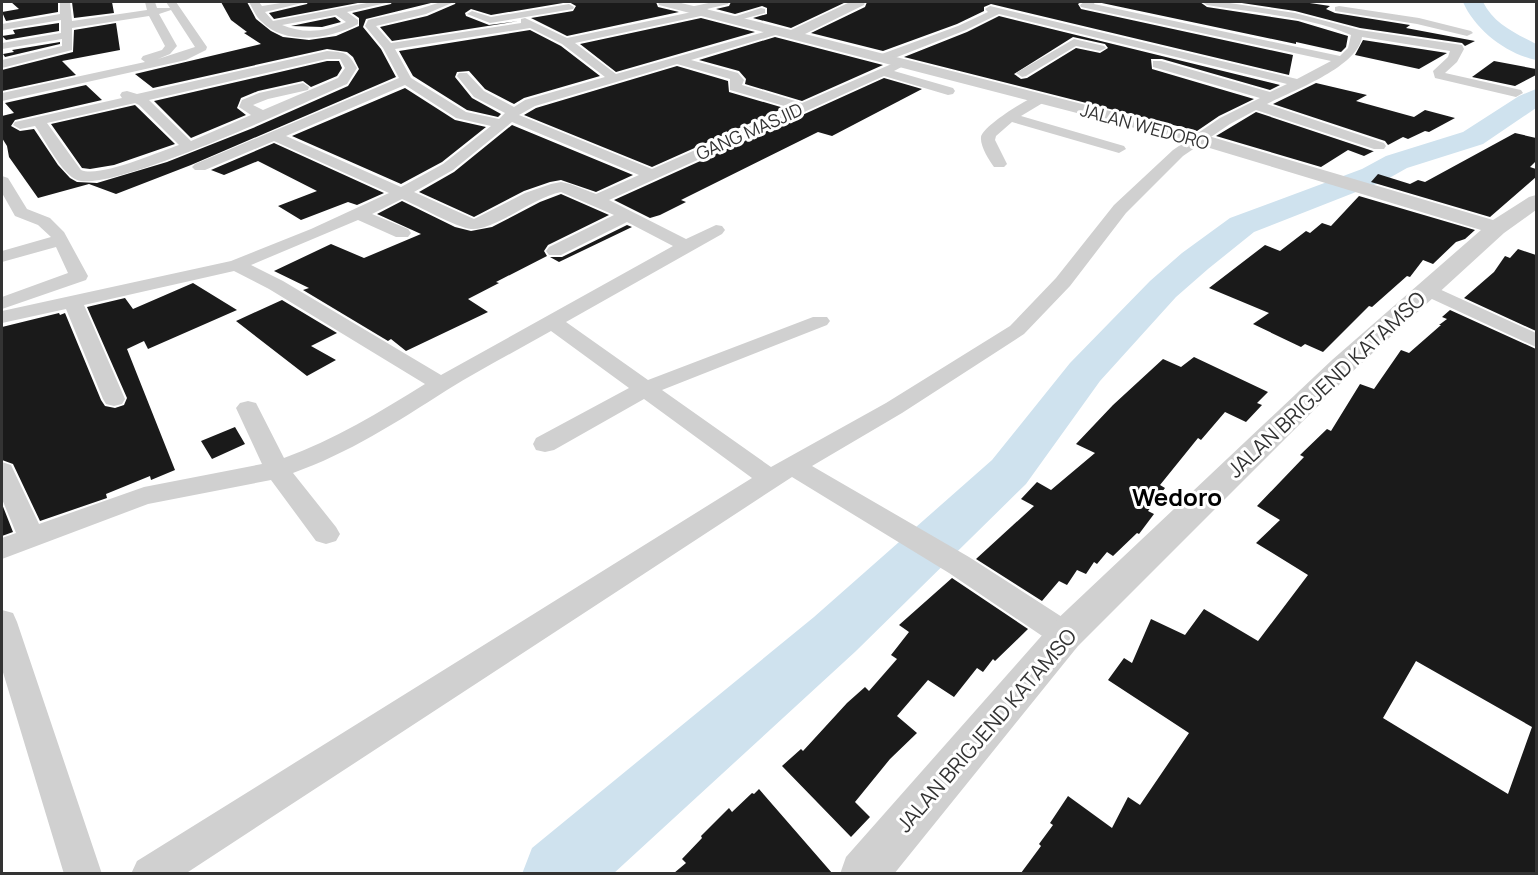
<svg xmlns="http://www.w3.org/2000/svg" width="1538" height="875" font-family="Manrope,sans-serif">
<rect width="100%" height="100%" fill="#fff"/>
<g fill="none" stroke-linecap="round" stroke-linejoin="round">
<path fill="#cfe2ee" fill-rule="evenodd" d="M1463,2H1483C1494,24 1515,33 1536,44V60C1507,54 1475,30 1463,2Z
M1536,89V108L1483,144L1407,168L1384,181L1254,232L1208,269L1176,297L1100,381L1026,484L856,651L613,874H522L532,848L814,617L992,460L1070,363L1150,281L1182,253L1230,218L1362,169L1386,156L1463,132L1519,96Z"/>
</g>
<path fill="#1a1a1a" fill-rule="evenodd" d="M11,2H58V12L6,21L2,12L19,9Z
M72,2H112L114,13L74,18Z
M221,2H247L256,19L271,31L283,37L309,40L336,36L359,26V18L352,13L391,4L392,2H435L366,19L363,27L381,49L396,77L191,165L116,194L89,184L38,198L9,157L7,146L2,138V116L14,113L5,103L86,85L102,100L15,120L11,126L20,131L34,129L58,165L70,178L77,182L97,183L167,162L253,128L348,86L359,69L353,57L347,52L327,49L153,88L135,74L261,44L244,33L247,32L231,20Z
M308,2H363L274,19L269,13L307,4Z
M456,2H656L658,7L679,12L567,36L531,18L573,11L576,6L569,2L491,15L471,9L465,13L466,16L489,25L519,21L392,41L380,27L427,16L455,4Z
M731,2H846L791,28L753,18L767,14V8L762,6L735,14L716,9L729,6Z
M867,2H1081L1078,4L1081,9L1293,55L1289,75L991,4L984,7V11L957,24L883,51L811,33L865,7Z
M1097,2H1200L1207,7L1298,21L1348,36L1346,47L1341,52L1296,42V44Z
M1235,2H1303L1330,6L1326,9L1335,13L1410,25L1406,28L1475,41L1465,46L1462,43L1360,28L1295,11Z
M999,16L1280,85L1270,90L1162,59H1151L1152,69L1254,99L1219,116L1197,131L904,57L967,32ZM1073,37L1105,44L1108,48L1100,53L1076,48L1027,78L1021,79L1014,74Z
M335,17L341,22L322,27L291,26Z
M701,18L755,32L616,72L580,44Z
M59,23V31L6,40L2,36L15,34L13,30Z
M116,23L120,50L62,61L76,75L2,91V70L73,52L74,30Z
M530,30L561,46L600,76L524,98L514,104L485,89L469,71L457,72L455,77L472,98L501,114L498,117L467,110L413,76L399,51Z
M775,37L883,65L802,101L745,84L746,79L739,71L699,60Z
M1363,40L1447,53L1419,69L1355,55Z
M60,42V44L5,57L3,54L14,52L12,50Z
M327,61H339L342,68L337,76L311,87L303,81L258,91L241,98L237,108L246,115L191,138L154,101Z
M1494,61L1536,69V75L1515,86L1472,77Z
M677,66L728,81L729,92L784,108L652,167L524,115L536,108Z
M884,78L922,89L832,136L818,132L681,200L686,202L660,215L650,218L614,200Z
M1316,83L1367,95L1356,101L1414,117L1425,110L1455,118L1429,132L1425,131L1408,139L1403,137L1388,145L1385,141L1273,104Z
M405,88L455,120L486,127L442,162L401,184L292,136Z
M135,105L175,144L114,165L90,169L82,168L51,124Z
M1256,112L1373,151H1374L1364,156L1348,150L1321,167L1216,136Z
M512,125L633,175L596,192L561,180L550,182L524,191L474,217L419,192L454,172Z
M1515,133L1536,138V161L1530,167L1536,169V177L1490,217L1371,182L1378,174L1410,184L1418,180L1425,182Z
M274,143L384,193L357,205L348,202L301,220L278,206L317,191L258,161L224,175L211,170Z
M561,194L609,215L548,245L544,251L547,256L496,282L499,283L468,299L488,312L406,351L391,339L388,341L303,290L309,288L274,271L331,244L364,258L421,234L377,214L402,201L455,227L471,231L492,227L540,202Z
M1359,196L1475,230L1465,239L1456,242L1433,264L1423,260L1410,277L1407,276L1372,307L1369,306L1323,352L1305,344L1301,347L1253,324L1269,313L1209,288L1265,245L1280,251L1306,231L1310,233L1322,223L1331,226Z
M627,225L632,227L559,262L550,257H562Z
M1518,249L1536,255V331L1464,298L1494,272L1505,256L1510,258Z
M193,283L237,310L148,349L144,341L127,349L175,470L151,480L150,476L106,494L107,498L40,521L13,464L2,460V327L59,313L60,315L65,313L101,400L105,406L115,408L124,405L127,398L87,307L125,298L133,309Z
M282,300L337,333L311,346L336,360L307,376L236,321Z
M1450,310L1536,349V873H1021L1041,846L1039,844L1053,825L1050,823L1068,796L1112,828L1128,797L1140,805L1189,733L1108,680L1124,658L1132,663L1151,619L1185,635L1204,609L1258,641L1308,575L1256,543L1280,520L1257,506L1304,457L1300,455L1327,429L1331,431L1360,384L1374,389L1401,350L1409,353L1441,325H1439L1447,319L1442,317ZM1416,661L1532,727L1508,794L1383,718Z
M1194,357L1268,392L1257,403L1262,405L1246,422L1225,412L1201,440L1198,438L1160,485L1165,488L1148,511L1154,514L1139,534L1137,533L1113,556L1107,552L1097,564L1094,562L1086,574L1077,570L1067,585L1059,581L1042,601L976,559L1034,506L1021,499L1037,482L1051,490L1095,453L1076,444L1113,405L1163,359L1181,367Z
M235,427L245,444L212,459L201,441Z
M2,504L13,532L2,536Z
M952,578L1028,629L995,661L993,659L983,672L977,668L954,697L928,680L897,716L917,733L890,759L855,802L870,817L851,837L782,766L801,749L803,751L847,703L865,687L869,691L897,659L891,655L909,632L899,625Z
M759,789L832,873H674L686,863L682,859L702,838L701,836L729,808L732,812L752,793L754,794Z"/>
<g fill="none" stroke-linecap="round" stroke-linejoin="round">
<path fill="#d0d0d0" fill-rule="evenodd" d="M60,2H70L72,21L147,10L145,2H155L157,8H170L166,2H176L207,47L206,50L186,60L2,101V93L145,62L141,59L143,56L162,50L165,46L149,16L72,28V50L2,68V60L62,46V39L2,49V43L61,33V20L2,30V24L60,14ZM171,10L195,47L158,59L170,54L177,46L159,14Z
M249,2H259L262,6L287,2H306L265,12L273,21L372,2H390L347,12L358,20V24C331,39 286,46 262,22C256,17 253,9 249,2ZM336,15L346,22C326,32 303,34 282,25Z
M441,2H454L426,14L376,26L391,43L521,23V19L525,18L567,38L692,12L689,9L690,7L713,2H729L728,4L707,9L711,12L710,14L575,43L616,74L778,28L782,29V33L691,60L738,73L744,80L742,85L802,103L903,59L909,63L894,71L953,88L955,91L953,94L948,95L884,76L609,200L686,239L716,225L722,226L725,230L722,234L566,322L648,380L813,317H827L830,321L827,325L662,390L771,467L886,403L1010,326L1056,278L1114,205L1173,150L1220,118L1260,98L1153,67V61H1161L1270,92L1287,84L999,14L966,30L887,61H879V55L958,26L988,12L985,9L990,6L1297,79L1331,61L1081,7L1080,5L1084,2H1095L1094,4L1340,56L1348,48L1351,35C1307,16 1254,13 1207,5L1202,2H1223L1295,13L1360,30L1462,45L1464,49L1457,62L1445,73L1521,90L1523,93L1516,97L1435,78L1433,71L1448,57L1450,51L1362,37C1358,67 1292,91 1267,104L1384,143L1386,146L1384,149H1374L1256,110L1230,124L1183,156L1126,213L1070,286L1024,334L902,413L812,466L969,557L1076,626L1080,635L1076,644L1065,648L1054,644L949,573L792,477L185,874H131L137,861L752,478L644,399L554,450L545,452L536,450L533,444L536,438L629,388L551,331C516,351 481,369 447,390C397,422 349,453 293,473L336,527L340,534L336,541L326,544L316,541L271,480L148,504L2,559V538L16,533L2,499V462L11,465L39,524L144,487L262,464L236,408L240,403L248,401L256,403L284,458C334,440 380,412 425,384L269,289L234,271L84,305L125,399L122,404L114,406L106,404L103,399L66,309L2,323V311L231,261L311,229L389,193L274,141L205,170H195L192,167L195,164L399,78L383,48L365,26L368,20L372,19L419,9ZM530,28L562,44L605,77L525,100L514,107L484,91L467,73H459L457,76L474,97L505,113L499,119L466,112L411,78L395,49ZM677,64L730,79V90L791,108L652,169L519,115L535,106ZM405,85L456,118L491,126L443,164L401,187L286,136ZM512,122L639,175L596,194L570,184L561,182L551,184L525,193L474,219L414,192L453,170ZM561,192L614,215L549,247L546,251L549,255H561L627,222L673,246L441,375L283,281L251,265L358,220L396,237H408L411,233L408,229L372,214L402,199C419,206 455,227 471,229C494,231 534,197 561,192Z
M569,4L574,7L573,9L490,23L467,14L472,11L491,17Z
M1339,6L1419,18L1471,31L1473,33L1467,36L1417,24L1335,11V7Z
M761,8L765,9V13L732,22L727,19Z
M1074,39L1104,46L1106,48L1100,51L1076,46L1026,76L1022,77L1016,73Z
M327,51C346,53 347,51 357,68L347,84C305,102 112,193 77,180C62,174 45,140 35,126L20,129L13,125L15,122L122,98L120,95L122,92L127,91L137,94ZM327,59H340L345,68L338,78L263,110L253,105L268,99L308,90L309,87L303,83L259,93L242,100L239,107L251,115L191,141L149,100ZM135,103L139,105L179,145C158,152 100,178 81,170L47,123Z
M1041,94L1048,98L1046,101L1021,116L1124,146L1126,149L1119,153L1012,122L996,136L995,140L1007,164L1004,167H994C989,160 980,146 981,137C983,126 1029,97 1041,94Z
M2,176L8,178L27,209L50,218L64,232L88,276L86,280L2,309V297L68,273L56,247L2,262V251L51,237L38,225L15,216L2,193Z
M1426,283L1536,333V347L1419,293L1416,289L1419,285Z
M2,610L13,613L17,622L102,874H64L2,669Z"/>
<path fill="#d0d0d0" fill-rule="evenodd" d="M658,2H677L791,30L850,2H865L864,5L805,34L1205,135L1493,220L1529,197L1536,195V210L1504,233L1352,372L1078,646L894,874H840L846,857L1052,624L1332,360L1481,230L1193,143L659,5Z"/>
</g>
<g text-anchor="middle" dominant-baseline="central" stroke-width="6" stroke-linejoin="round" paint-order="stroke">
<g font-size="18" fill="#333" stroke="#fff">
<text transform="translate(1145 126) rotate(15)">JALAN WEDORO</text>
<text transform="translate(749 131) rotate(-24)">GANG MASJID</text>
</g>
<g font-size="21" fill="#333" stroke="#fff">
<text transform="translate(1326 384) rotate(-43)">JALAN BRIGJEND KATAMSO</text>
<text transform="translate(986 730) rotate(-49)">JALAN BRIGJEND KATAMSO</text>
</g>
<g font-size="24" font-weight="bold" fill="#000" stroke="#fff">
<text x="1177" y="496">Wedoro</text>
</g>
</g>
<rect width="1538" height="875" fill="none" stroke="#333333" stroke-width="6"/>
</svg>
